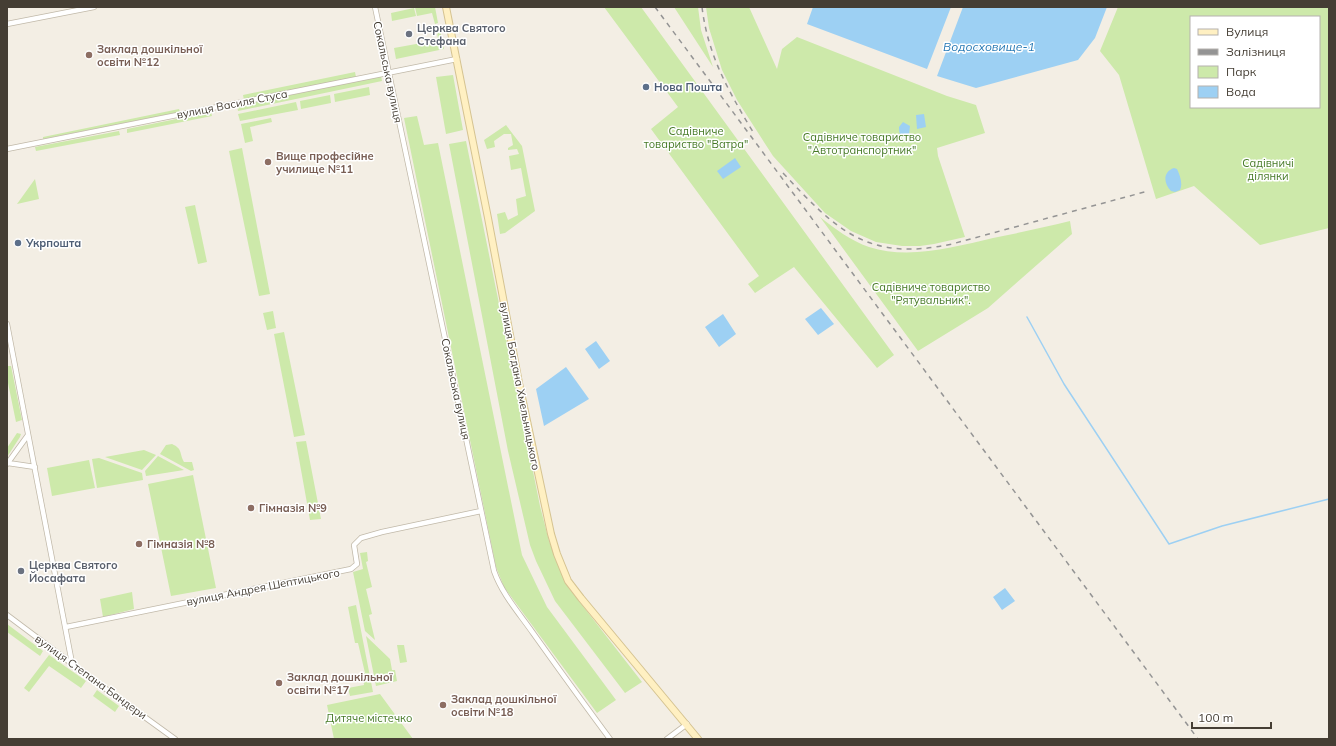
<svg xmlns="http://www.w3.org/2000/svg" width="1336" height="746" font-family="Mulish,sans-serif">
<rect width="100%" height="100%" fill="#f3eee4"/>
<path fill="#cde9aa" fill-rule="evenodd" d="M415,7H435L438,23L435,24L432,13L417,16Z
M604,7H641L894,355L877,368L794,267L755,293L748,284L759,276L651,129L678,107Z
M674,7H698L701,30L713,67Z
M706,7H749L777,69L782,49L797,37L947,96L976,105L985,133L937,148L938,156L965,237L934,244L920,246H902L876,242L851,231L825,213L773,156L737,100L722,70L709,28Z
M1118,7H1329V228L1260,245L1194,186L1156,199L1119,75L1100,51ZM1191,17H1319V107H1191Z
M414,8L416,16L392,21L391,13Z
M440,30L444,49L396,59L394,48L438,40L437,31Z
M355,72L356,77L244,100L243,95Z
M453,75L463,130L446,134L436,77Z
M381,76L382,81L238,111L237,106Z
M369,87L370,95L335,102L334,94Z
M330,95L331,103L301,109L300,101Z
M296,102L298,110L240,121L238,114Z
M179,109L180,112L43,139V137Z
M211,112L212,116L127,133V129Z
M417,116L424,145L438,143L522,555L547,607L616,700L597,713L504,587L496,567L404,118Z
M271,118L272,122L250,127L253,141L245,143L241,124Z
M506,125L522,146L535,211L505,233L500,234L497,214L505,212L508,220L518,215L516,199L526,196L521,168L511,170L509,156L519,154L517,149L508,150V148L513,145L511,134H504L494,141L495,147L487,149L484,140Z
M119,131L120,135L36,151L35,147Z
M466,141L540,506L549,541L559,567L568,587L642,682L625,693L555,601L536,561L530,545L508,451L449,144Z
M242,148L270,294L259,296L229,151Z
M35,179L39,199L17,204Z
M195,205L207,262L198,264L185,207Z
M820,217C834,228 851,241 869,247C909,260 954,247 993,238C1019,233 1045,227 1070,221L1072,234L988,308L918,351Z
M273,311L276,328L267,330L263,313Z
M284,332L305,435L294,437L274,334Z
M7,366H11L22,420L16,422L7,378Z
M17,433L21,434L20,437L7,457V448Z
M306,441L321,519L310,520L296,442Z
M172,444C183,449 179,453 184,462H192L194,470L191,471L160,454L166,445Z
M144,450L156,455L142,470L105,457Z
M158,456L184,470L146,476L145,471Z
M99,458L142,473L143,480L97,488L92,459Z
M89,460L95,488L52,496L47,468Z
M193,475L216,588L171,596L148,484Z
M367,552L368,561L366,562L372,587L366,589L372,614L369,615L375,640L365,631L353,572L363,569L360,553Z
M132,592L134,609L103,617L100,599Z
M356,605L373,692L350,696L348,688L364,685L362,673H365L358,643H355L348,607Z
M7,624L43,651L40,656L7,632Z
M366,636L390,659L392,670H395L397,681L376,686Z
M397,645H404L407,662L400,663Z
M49,655L86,681L81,688L49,666L29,692L24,688Z
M97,690L119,706L115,712L93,696Z
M380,694L413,739H334L327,705Z"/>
<path fill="#9dd0f3" d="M813,7H951L927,69L807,24Z
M963,7H1107L1095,38L1078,60L976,88L937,76Z
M924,114L926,127L917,129L916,115Z
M903,122L910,126L909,135L906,139C900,137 899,133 899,127Z
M735,158L741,167L723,179L717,171Z
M1174,168L1177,169C1180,175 1183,184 1180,190L1175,192L1171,191C1164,184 1162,172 1174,168Z
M821,308L834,324L818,335L805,319Z
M723,314L736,334L719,347L705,327Z
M596,341L610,361L599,369L585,349Z
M566,367L589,399L544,426L536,389Z
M1005,588L1015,601L1002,610L993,597Z"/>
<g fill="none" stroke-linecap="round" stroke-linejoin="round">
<path stroke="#9dd0f3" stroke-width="1.5" d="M1027,317L1064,384L1169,544L1222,526L1329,499"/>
<g stroke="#c1b9a9" stroke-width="6">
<path id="street" d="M375,7L494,571C502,594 519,613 533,633C558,668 584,704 610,739
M7,24L94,7
M7,149L457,59
M7,324L72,663
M8,463L35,467
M7,464L28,435
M7,615L99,684L175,739
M66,627L351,569L357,564L354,545L361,538L382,532L481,511
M667,739L687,724"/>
</g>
<g stroke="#d5c391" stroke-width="8">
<path id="secondary" d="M446,7L488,218L519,383L551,534L557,554L568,581L581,598L698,739"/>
</g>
<use href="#street" stroke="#fff" stroke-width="4.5"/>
<use href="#secondary" stroke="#fff0c2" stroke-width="6"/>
<path stroke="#949494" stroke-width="1.5" stroke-dasharray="5 5" stroke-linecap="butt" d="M655,7L1198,739
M702,7C708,56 728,90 753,132
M783,173C837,231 868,262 952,244L1148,191"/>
</g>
<g fill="#6b7280" stroke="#fff" stroke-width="1.5">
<circle cx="409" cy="34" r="4"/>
<circle cx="21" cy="571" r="4"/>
</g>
<g fill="#8d6e63" stroke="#fff" stroke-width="1.5">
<circle cx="89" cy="55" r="4"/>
<circle cx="268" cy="162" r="4"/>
<circle cx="251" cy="508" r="4"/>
<circle cx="139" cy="544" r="4"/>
<circle cx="279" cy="683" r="4"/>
<circle cx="443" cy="705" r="4"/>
</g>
<g fill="#5c6f8a" stroke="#fff" stroke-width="1.5">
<circle cx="646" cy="87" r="4"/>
<circle cx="18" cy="243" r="4"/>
</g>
<g text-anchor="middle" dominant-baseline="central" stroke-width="3" stroke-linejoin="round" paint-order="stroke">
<g font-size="11" font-weight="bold" fill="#5b616d" stroke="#fff" text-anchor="start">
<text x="417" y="28">Церква Святого<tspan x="417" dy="13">Стефана</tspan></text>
<text x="29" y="565">Церква Святого<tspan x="29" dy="13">Йосафата</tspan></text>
</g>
<g font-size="11" font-weight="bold" fill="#785e54" stroke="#fff" text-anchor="start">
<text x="97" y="49">Заклад дошкільної<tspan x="97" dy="13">освіти №12</tspan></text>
<text x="276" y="156">Вище професійне<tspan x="276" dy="13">училище №11</tspan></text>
<text x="259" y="508">Гімназія №9</text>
<text x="147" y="544">Гімназія №8</text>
<text x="287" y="677">Заклад дошкільної<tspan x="287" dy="13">освіти №17</tspan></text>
<text x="451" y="699">Заклад дошкільної<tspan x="451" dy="13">освіти №18</tspan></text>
</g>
<g font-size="11" fill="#453e34" stroke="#fff">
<text transform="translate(388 72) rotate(78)">Сокальська вулиця</text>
<text transform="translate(232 104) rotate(-11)">вулиця Василя Стуса</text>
<text transform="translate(520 386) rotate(79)">вулиця Богдана Хмельницького</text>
<text transform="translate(456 389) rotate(78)">Сокальська вулиця</text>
<text transform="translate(263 587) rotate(-11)">вулиця Андрея Шептицького</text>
<text transform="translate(91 677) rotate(36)">вулиця Степана Бандери</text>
</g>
<g font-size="11" font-weight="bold" fill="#4e5e75" stroke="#fff" text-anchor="start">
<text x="654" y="87">Нова Пошта</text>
<text x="26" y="243">Укрпошта</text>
</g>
<g font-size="11" fill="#457925" stroke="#fff">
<text x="696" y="131">Садівниче<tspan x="696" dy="13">товариство "Ватра"</tspan></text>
<text x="862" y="137">Садівниче товариство<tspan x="862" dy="13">"Автотранспортник"</tspan></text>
<text x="1268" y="163">Садівничі<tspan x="1268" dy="13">ділянки</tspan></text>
<text x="931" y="287">Садівниче товариство<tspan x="931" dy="13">"Рятувальник".</tspan></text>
<text x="369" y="718">Дитяче містечко</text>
</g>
<g font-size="12" font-style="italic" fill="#297ab5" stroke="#fff">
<text x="989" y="46">Водосховище-1</text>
</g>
</g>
<rect width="1336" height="746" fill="none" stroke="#453e34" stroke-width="16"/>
<rect x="1190" y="16" width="130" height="92" fill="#ffffff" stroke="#b5b2ae"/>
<rect x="1198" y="29" width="20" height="6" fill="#fff0c2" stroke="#b5b2ae"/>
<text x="1226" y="36" font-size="12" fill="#453e34">Вулиця</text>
<rect x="1198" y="49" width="20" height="6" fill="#949494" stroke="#b5b2ae"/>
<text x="1226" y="56" font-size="12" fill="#453e34">Залізниця</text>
<rect x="1198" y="66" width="20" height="12" fill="#cde9aa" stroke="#b5b2ae"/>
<text x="1226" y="76" font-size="12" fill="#453e34">Парк</text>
<rect x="1198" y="86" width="20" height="12" fill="#9dd0f3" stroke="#b5b2ae"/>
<text x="1226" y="96" font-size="12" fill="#453e34">Вода</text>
<path d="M1192 722v6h79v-6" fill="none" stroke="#453e34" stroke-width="2"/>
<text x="1198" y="722" font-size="12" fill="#453e34" stroke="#ffffff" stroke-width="3" paint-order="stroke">100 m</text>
</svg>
